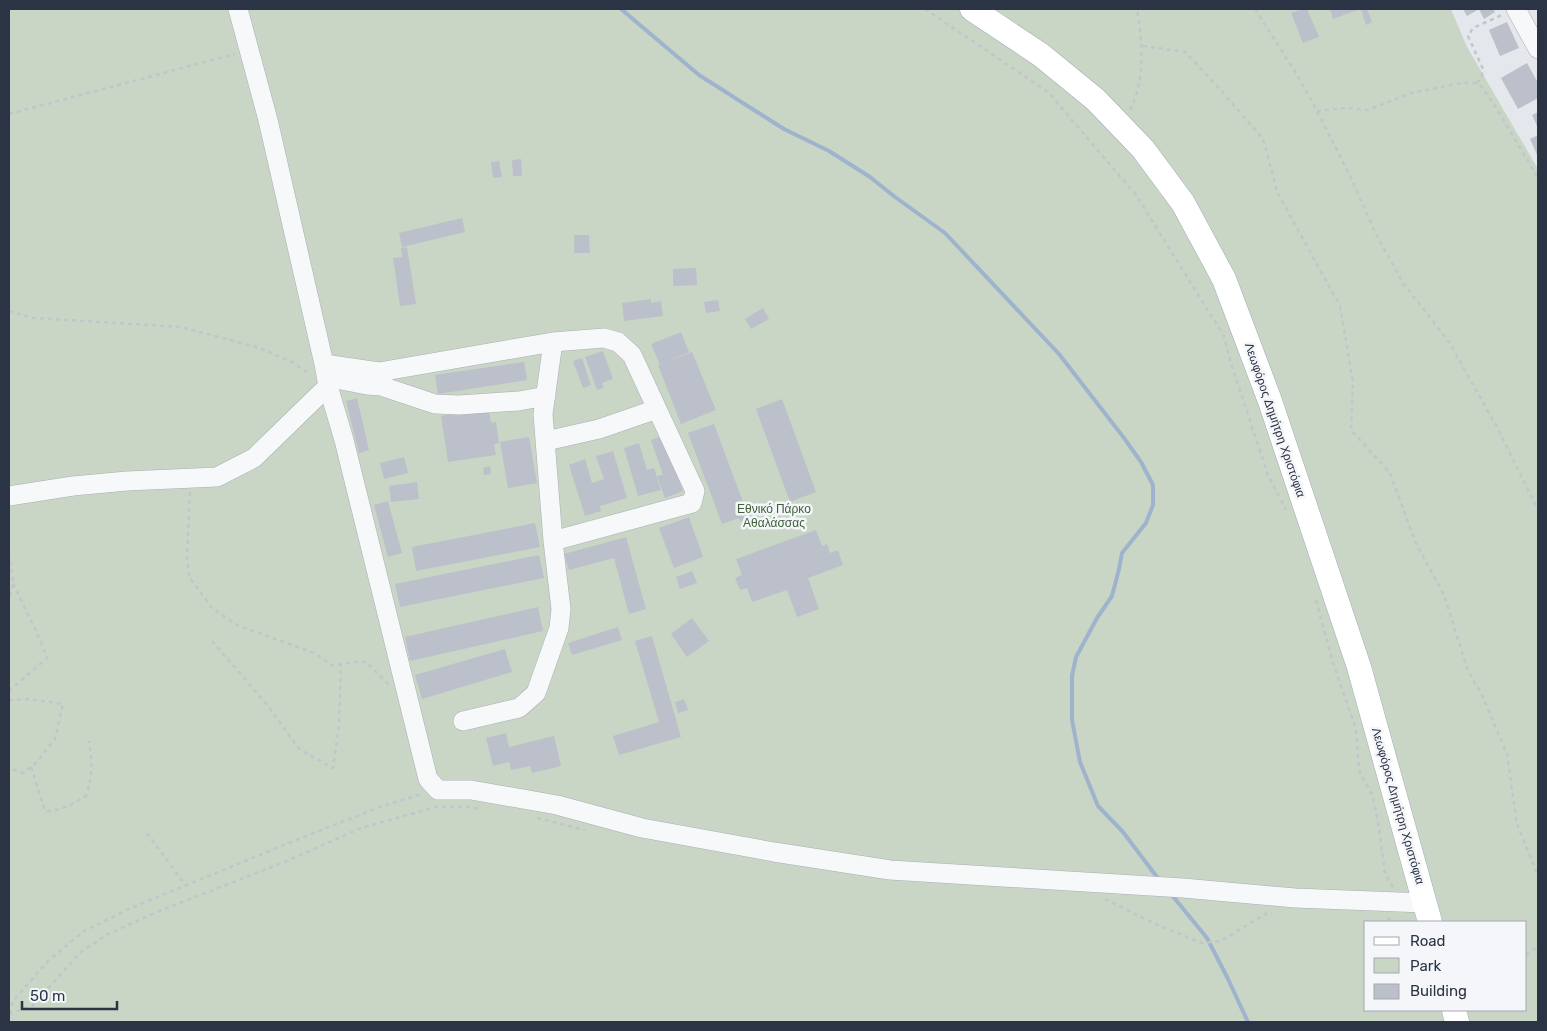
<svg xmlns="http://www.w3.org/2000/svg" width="1547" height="1031" font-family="Rubik,sans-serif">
<rect width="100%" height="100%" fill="#e4e7ec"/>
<path fill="#c9d6c5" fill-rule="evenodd" d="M9,9H1451L1467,47L1538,169V1022H9ZM1366,922H1526V1010H1366Z"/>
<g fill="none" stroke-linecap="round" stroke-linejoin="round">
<path stroke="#9fb4cc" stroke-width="4" d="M621,9L699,75L784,129L829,151L870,177L895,197L945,233L1059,354L1124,438L1141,462L1153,485V505L1146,523L1122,553L1119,569L1112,596L1097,618L1076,657L1072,676V720L1080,762L1098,806L1123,832L1160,881
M1171,894L1207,938L1228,979L1248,1022"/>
</g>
<path fill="#bbc0ca" d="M1302,9H1307L1319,37L1303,43L1291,13Z
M1330,9H1357V10L1333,19Z
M1361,9H1367L1372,22L1366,25Z
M1463,9H1493L1495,12L1484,19L1479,9L1467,16Z
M1507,22L1519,48L1500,56L1489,30Z
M1527,63L1538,83V98L1518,109L1501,78Z
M1538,112V128L1532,115Z
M1538,135V157L1530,139Z
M521,159L522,176H513L512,160Z
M499,161L502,177L493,178L491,162Z
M462,218L465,232L402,247L399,233Z
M574,235H589L590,253H574Z
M407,247L416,304L400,306L393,258L402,257L401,248Z
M696,268L697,285L673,286V269Z
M651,299V303L661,301L663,316L624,321L622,303Z
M718,300L720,311L706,313L704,302Z
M763,308L769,319L751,329L745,319Z
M681,332L689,352L665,362L692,352L716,410L681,424L658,365H660L651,344Z
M603,351L613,379L602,383L604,388L597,390L585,357Z
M582,358L591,385L583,388L573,361Z
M524,362L527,380L438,394L435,375Z
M357,398L369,450L359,453L346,401Z
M782,399L816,492L790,502L756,409Z
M489,409L491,423L496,422L499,443L494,444L496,455L448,462L441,416Z
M714,424L749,518L741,522L739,518L722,524L688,433Z
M664,435L683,491L665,498L657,476L663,475L651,440Z
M529,437L537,483L508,488L500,442Z
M639,443L647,470L654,468L661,490L638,496L624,448Z
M613,451L627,498L600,506L601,511L585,516L569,465L585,459L592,483L604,479L596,456Z
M404,457L408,473L384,479L380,463Z
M490,466L491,474L484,475L483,468Z
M417,482L419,499L391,502L389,486Z
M388,501L402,553L388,557L374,505Z
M689,517L703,557L674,568L659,528Z
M535,523L540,547L416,571L412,547Z
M816,530L822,546L827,544L830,553L838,550L843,565L808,578L819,609L797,617L787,590L752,602L747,588L740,590L735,578L742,575L736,559Z
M626,537L646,609L629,614L614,558L569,570L564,554Z
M539,555L544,578L400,607L395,584Z
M692,571L697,583L680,589L676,577Z
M538,607L543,631L410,661L405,637Z
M692,618L709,641L687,657L671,634Z
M618,627L622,640L572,655L568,643Z
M652,636L681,737L619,755L613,736L659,722L635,641Z
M505,649L512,672L422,699L415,675Z
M684,699L688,710L678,713L675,702Z
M506,733L509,747L554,736L561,766L532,773L530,766L511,770L509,762L493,766L486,738Z"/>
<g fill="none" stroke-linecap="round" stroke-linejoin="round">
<g stroke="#a9aeb7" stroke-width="20">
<path id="minor" d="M238,9L268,120L324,364L328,386L344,440L428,779L438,790H471L557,805L642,828L774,852L890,870L1183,888L1295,898L1425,903
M1516,9L1538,49
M324,364L379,372L553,342L604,338L618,342L632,355L695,491L692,503L553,541
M326,377L367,385L381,386L435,404L459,405L519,401L546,396
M546,441L599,429L657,409
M9,496L73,486L127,481L217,477L254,458L328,386
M463,721L519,708L536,693L559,628L561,609L553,541L543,414L553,342"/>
</g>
<g stroke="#a3abb8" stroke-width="25">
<path id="major" d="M972,9L1041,55L1096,100L1143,149L1183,203L1224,279L1270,401L1359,667L1430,922
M1454,1010L1457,1022"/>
</g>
<path stroke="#c2c5cb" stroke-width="2.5" stroke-dasharray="4 4" stroke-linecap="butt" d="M925,9L1048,92L1136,195L1224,336L1231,363L1268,475L1286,510
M1255,9L1296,73L1317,111L1348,172L1377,236L1403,283L1449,342L1498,429L1538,510
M1143,46L1185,52L1220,89L1263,139L1278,194L1340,306L1353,382L1351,430L1390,473L1415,541L1444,595L1468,671L1483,697L1507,754L1517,824L1538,876
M1477,83L1482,76L1483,69L1468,36L1473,28L1502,15
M1130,110C1146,78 1142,43 1137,9
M1317,111L1346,108L1368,110L1411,93L1461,83H1477L1483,88L1500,114L1538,178
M9,114L235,54
M9,311L34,318L181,327L260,348L292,362L309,374
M190,492L187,556L189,577L212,608L237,625L314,653L333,666L353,662H366L389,685
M9,553L13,583L9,602
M1316,600L1333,663L1356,729L1359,770L1373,797L1379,827L1385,874L1393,887
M212,641L269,707L299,749L333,768L339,725L341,664
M9,691L47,658C38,632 24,608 13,583
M9,700L30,699L63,704L55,739L37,762L23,773L9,768
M31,767L45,811C61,811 73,804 86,796C93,775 92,763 89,741
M537,818L585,830
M147,833L186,886
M1105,899L1153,923L1202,943L1221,941L1267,913H1272
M1387,918L1396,922
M1526,955L1538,947
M9,1014L32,1006L82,951L108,934L157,912L287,861L361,828L436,807H470L480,809
M10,1014L13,1001L47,962L84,931L131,908L296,840L380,807L422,794"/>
<use href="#minor" stroke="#f7f8fa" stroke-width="19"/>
<use href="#major" stroke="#fff" stroke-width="24"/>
</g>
<g text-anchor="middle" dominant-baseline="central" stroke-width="5" stroke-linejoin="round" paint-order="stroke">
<g font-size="12" fill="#2b3445" stroke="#f4f6f9">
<text transform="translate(1275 420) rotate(71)">Λεωφόρος Δημήτρη Χριστόφια</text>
<text transform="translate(1398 806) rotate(74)">Λεωφόρος Δημήτρη Χριστόφια</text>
</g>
<g font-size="12" fill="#3f6138" stroke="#f4f6f9">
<text x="774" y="509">Εθνικό Πάρκο<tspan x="774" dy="14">Αθαλάσσας</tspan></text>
</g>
</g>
<rect width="1547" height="1031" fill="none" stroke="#2b3445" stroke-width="20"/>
<rect x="1364" y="921" width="162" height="90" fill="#f4f6f9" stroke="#a4a8b1"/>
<rect x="1374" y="937" width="25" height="8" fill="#ffffff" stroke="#a4a8b1"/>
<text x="1410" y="946" font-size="15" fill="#2b3445">Road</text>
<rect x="1374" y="958" width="25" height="15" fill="#c9d6c5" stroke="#a4a8b1"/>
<text x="1410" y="971" font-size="15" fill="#2b3445">Park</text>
<rect x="1374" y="984" width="25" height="15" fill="#bbc0ca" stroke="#a4a8b1"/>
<text x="1410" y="996" font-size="15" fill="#2b3445">Building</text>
<path d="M22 1001v8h95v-8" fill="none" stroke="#2b3445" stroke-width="2.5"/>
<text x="30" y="1001" font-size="15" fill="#2b3445" stroke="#f4f6f9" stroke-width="4" paint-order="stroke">50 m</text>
</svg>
